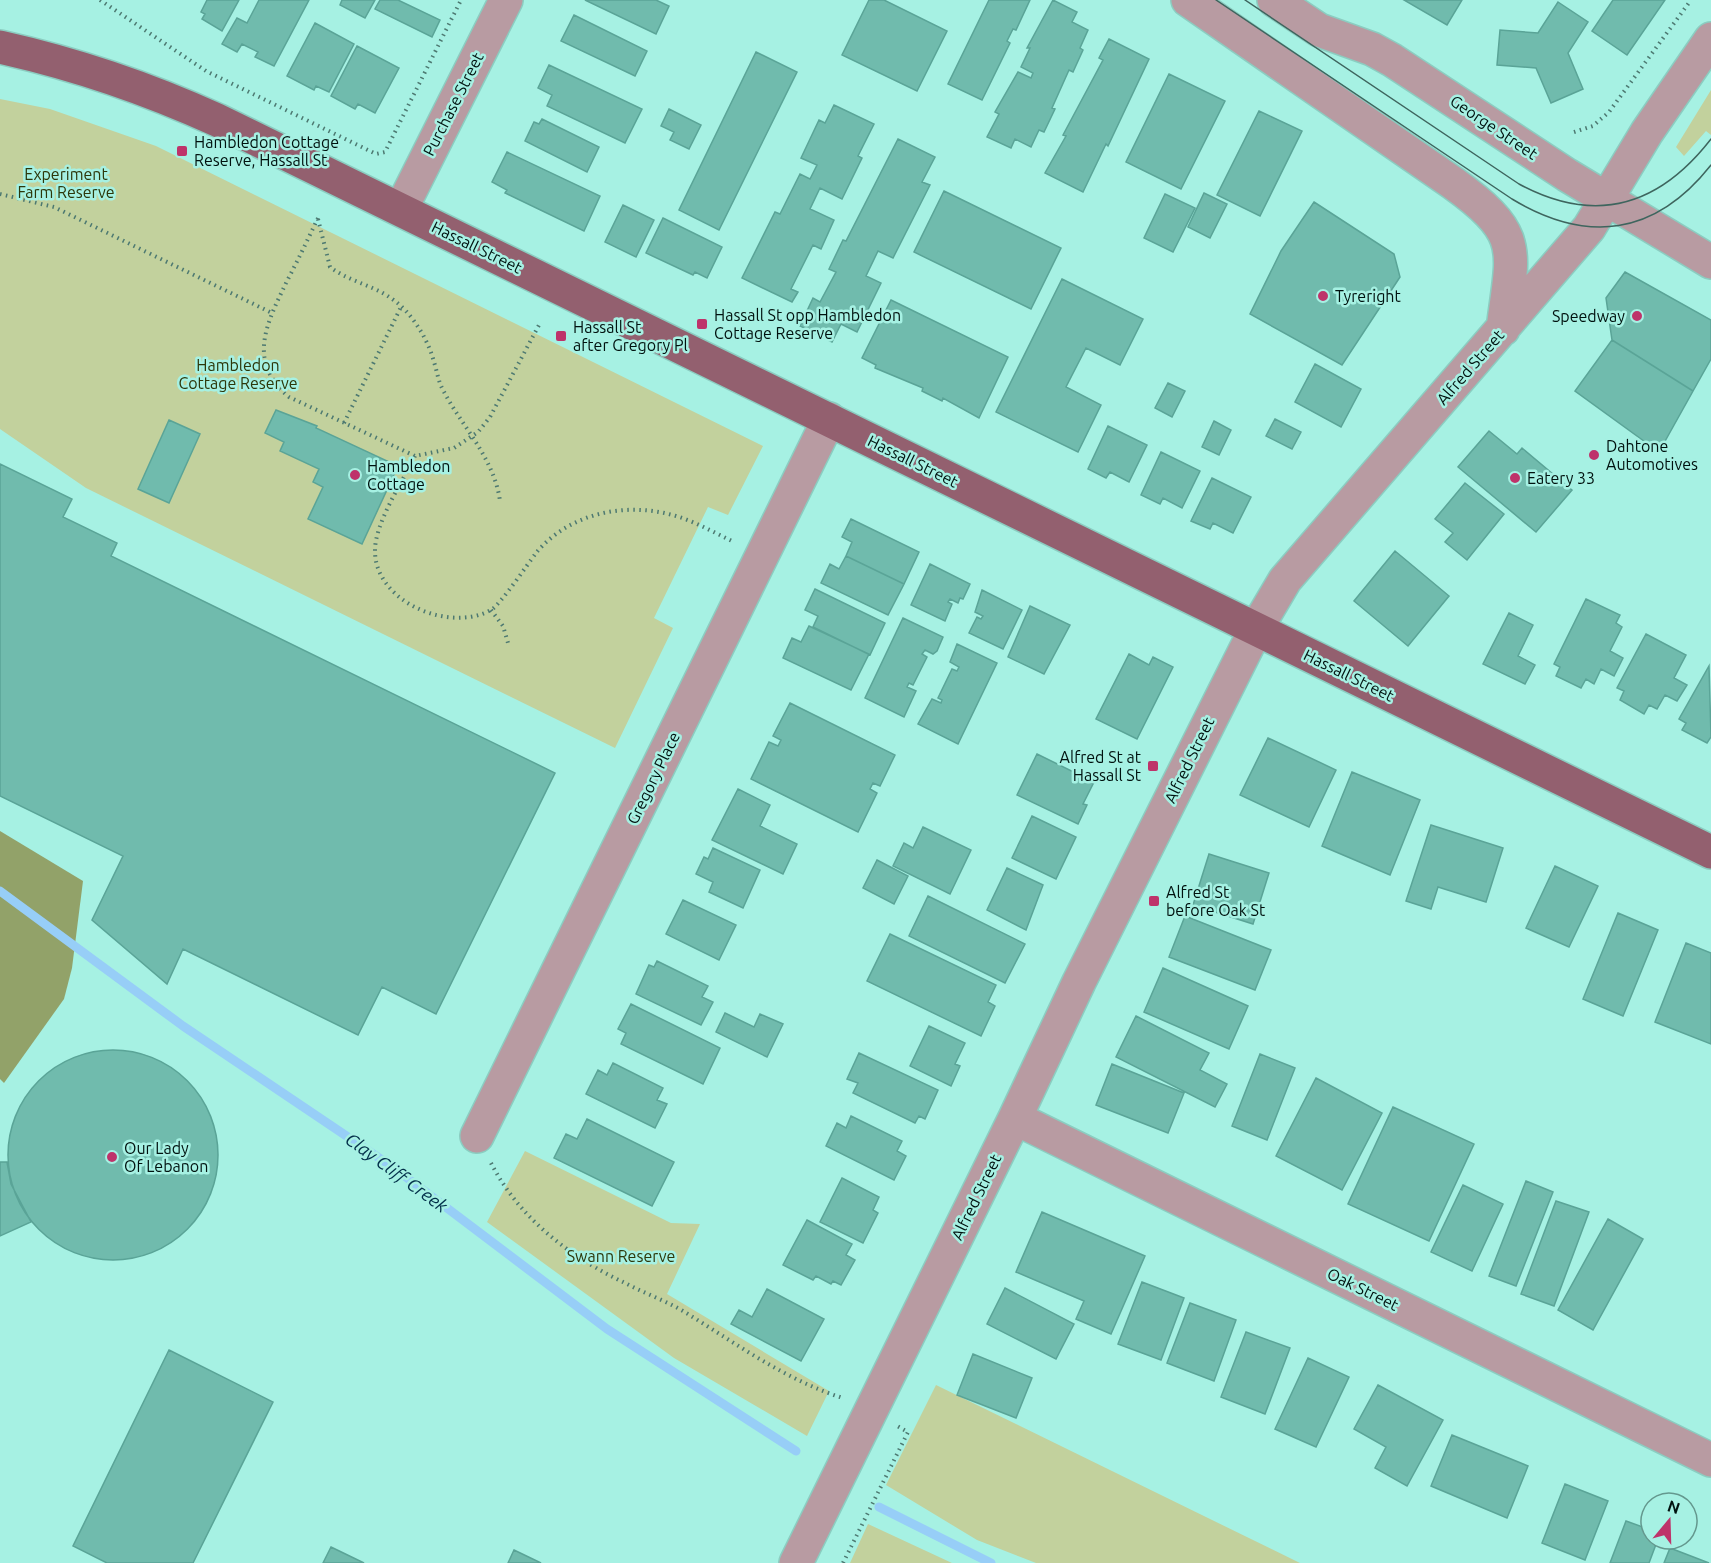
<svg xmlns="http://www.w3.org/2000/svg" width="1711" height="1563" font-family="Ubuntu,sans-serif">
<rect width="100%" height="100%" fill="#a6f1e3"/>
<path fill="#c2d19d" d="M1711,90V135L1706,131L1684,156L1676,147Z
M0,99L50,109L156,146L763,446L728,515L708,507L654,618L673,628L615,748L86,488L0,429Z
M525,1151L671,1223L700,1224L667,1294L829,1391L807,1436L674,1358L487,1222Z
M936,1385L1300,1563H1036L977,1540L886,1485Z
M868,1524L952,1563H850Z"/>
<path fill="#92a269" d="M0,831L83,881L72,968L64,999L4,1083L0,1079Z"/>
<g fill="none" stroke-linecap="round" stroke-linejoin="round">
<path stroke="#97cef7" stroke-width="9" d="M0,891L183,1026L394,1168L607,1329L796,1451
M879,1507L991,1563"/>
</g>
<path fill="#70bbad" stroke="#5aa497" stroke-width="1.5" d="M207,0H239L222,31L202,19L205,14L201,12Z
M259,0H309L274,66L255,57L258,52L242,44L237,52L222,44L237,18L247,23Z
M342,0H375L365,18L340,5Z
M380,0H398L440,20L432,37L375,9Z
M585,0H656L669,6L656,34Z
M869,0H884L947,31L917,91L842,55Z
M989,0H1030L1016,30L1013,29L1007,41L1010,43L982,100L948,84Z
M1053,0L1077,12L1072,22L1088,30L1080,48L1083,50L1073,72L1069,70L1052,108L1055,109L1044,132L1039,130L1031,147L1015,139L1011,148L987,137L999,114L995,112L1018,72L1031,78L1033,73L1021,67L1030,48H1027Z
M1404,0H1462L1447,25Z
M1613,0H1665L1627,55L1592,31Z
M1558,2L1588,22L1568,53L1583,89L1551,103L1536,68L1497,65L1500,30L1538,33Z
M574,15L647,51L635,76L561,41Z
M315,23L354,44L329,92L316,86L314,90L287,76Z
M1109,39L1149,59L1108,146L1106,144L1083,192L1045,173L1066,136L1063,135L1103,60L1099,58Z
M357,46L399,68L375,113L358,104L355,109L331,96Z
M756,52L797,72L719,230L679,210Z
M549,65L642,109L625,143L547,106L552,95L538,88Z
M1169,74L1225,101L1181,189L1126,162Z
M834,105L874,124L858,156L862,158L842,199L820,188L810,209L834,220L821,249L813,245L791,289L798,292L792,302L742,278L775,212L780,214L800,174L810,179L817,165L801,158L819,120L825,123Z
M669,109L701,125L689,149L670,140L674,132L661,126Z
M1259,111L1302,131L1260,216L1217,195Z
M542,119L599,147L587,172L525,141L534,122L539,124Z
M898,139L935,157L922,182L930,185L893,258L878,251L866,276L881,283L857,332L841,324L832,342L800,326L813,298L820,302L836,272L829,269L843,240L846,241Z
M507,152L600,196L584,231L505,193L507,190L492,182Z
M944,191L1061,248L1031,309L914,252Z
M1204,193L1227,204L1210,238L1188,227Z
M1165,194L1195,208L1173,252L1144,238Z
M1314,202L1394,254L1400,277L1342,365L1250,314L1281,251Z
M623,205L654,220L636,257L605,242Z
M663,218L722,247L707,278L695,272L693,275L646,253Z
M1625,272L1711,320V359L1693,391L1612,340L1606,298Z
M1062,279L1143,319L1120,365L1086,348L1066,387L1101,405L1078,452L996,412Z
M891,300L1008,357L979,418L943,398L942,401L922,391L923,388L875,368L876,365L862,358Z
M1612,340L1693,391L1659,452L1575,391Z
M1315,364L1361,389L1341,427L1295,402Z
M1168,383L1185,391L1172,417L1155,408Z
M276,410L317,426L316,428L398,466L362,544L308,519L323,487L313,482L319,469L280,451L284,442L265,433Z
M1275,419L1301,432L1292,449L1266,436Z
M169,420L200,434L169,503L138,489Z
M1214,421L1231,430L1219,455L1202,447Z
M1108,426L1147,445L1129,482L1110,472L1106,478L1088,469Z
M1489,431L1517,454L1522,448L1572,490L1536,532L1458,467Z
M1161,452L1200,471L1182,508L1163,498L1160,504L1141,495Z
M0,464L72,499L63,517L117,543L111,556L555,773L436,1014L382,987L358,1035L183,949L167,984L92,920L123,856L0,796Z
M1212,478L1251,497L1233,533L1213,523L1210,529L1191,521Z
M1465,483L1504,514L1467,560L1445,542L1453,533L1435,519Z
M851,519L919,552L904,584L846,556L852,542L842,537Z
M1395,551L1449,596L1408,646L1354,601Z
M846,556L904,584L888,615L821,583L830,564L839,569Z
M930,564L970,584L963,599L960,598L958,603L950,599L948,602L952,604L945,621L911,605Z
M815,589L885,623L870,655L813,627L818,616L805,610Z
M982,590L1022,610L1003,649L969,633L977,617L981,619L983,616L975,612Z
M1586,599L1620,615L1616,623L1622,627L1610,651L1623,658L1614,676L1601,669L1594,684L1586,679L1581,688L1556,676L1560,667L1554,664Z
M1030,606L1070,625L1044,674L1008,657Z
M1509,613L1533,625L1518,656L1535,665L1525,684L1483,664Z
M903,618L943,637L937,651L933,654L925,650L922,654L927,657L913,685L909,683L907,687L916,691L904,717L865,698Z
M809,626L869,654L851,690L783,658L792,638L801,642Z
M1646,634L1686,655L1674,678L1687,685L1677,701L1665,695L1657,709L1649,705L1644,714L1620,700L1624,691L1617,688Z
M957,644L997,663L958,744L918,724L932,699L941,703L942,700L938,698L952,669L957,671L959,667L950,662Z
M1129,654L1149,665L1153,657L1173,667L1137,739L1096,719Z
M1709,666L1711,737L1707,743L1682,730L1686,723L1679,719Z
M790,703L895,755L880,786L873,783L870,789L877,793L858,832L751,779L769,742L778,746L781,740L773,736Z
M1268,738L1336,770L1309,827L1240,795Z
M1037,754L1094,782L1083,804L1087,805L1078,824L1017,795Z
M1352,772L1420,800L1390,875L1322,846Z
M738,789L770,805L760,826L797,844L783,874L712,840Z
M1032,816L1076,837L1056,879L1012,858Z
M1431,825L1503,848L1486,902L1438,887L1431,909L1406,901Z
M923,827L971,850L950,894L893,866L904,843L913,848Z
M713,848L760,870L743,908L709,892L713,882L696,874L704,857L708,859Z
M1209,854L1269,873L1253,924L1193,905Z
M877,860L908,876L894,904L863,888Z
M1555,866L1598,886L1569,947L1526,928Z
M1007,868L1043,885L1026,930L987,910Z
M928,896L1025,944L1005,983L909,936Z
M683,900L736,925L719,960L666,934Z
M1618,913L1658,930L1623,1016L1583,999Z
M1185,916L1271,950L1255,990L1169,957Z
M890,934L996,985L988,1002L995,1006L981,1036L867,981Z
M1686,943L1711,953V1044L1655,1022Z
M657,961L708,986L702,997L713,1002L701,1025L636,994L649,965L654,967Z
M1163,968L1248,1006L1229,1049L1144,1012Z
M631,1004L720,1048L703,1084L621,1044L626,1033L618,1029Z
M725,1013L754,1027L760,1014L783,1024L767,1057L716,1032Z
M1136,1016L1209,1053L1200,1070L1227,1084L1215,1107L1116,1057Z
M929,1026L965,1043L955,1064L960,1066L951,1086L910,1066Z
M8 1155a105 105 0 1 1 210 0a105 105 0 1 1-210 0Z
M859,1053L938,1090L925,1119L919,1116L915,1123L853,1093L858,1083L847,1079Z
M1260,1054L1295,1068L1267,1140L1232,1126Z
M613,1063L663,1088L657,1100L667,1104L655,1128L586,1094L598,1070L607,1075Z
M1112,1064L1184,1093L1168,1133L1096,1105Z
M1316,1078L1382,1113L1342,1190L1276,1156Z
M1393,1107L1474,1144L1429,1241L1348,1204Z
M851,1116L902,1141L897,1151L906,1156L894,1180L826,1146L837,1123L846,1128Z
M587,1119L674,1162L652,1206L554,1158L566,1134L577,1139Z
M0,1162H7L11,1184L31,1222L0,1236Z
M842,1178L879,1197L873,1210L878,1213L863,1243L820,1222Z
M1526,1181L1553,1192L1516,1286L1489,1276Z
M1463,1185L1503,1204L1472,1271L1431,1252Z
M1556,1201L1589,1212L1554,1306L1521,1294Z
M1042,1212L1145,1256L1111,1334L1076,1319L1084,1301L1016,1272Z
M1608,1219L1643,1239L1593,1330L1558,1310Z
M807,1220L852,1244L846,1255L855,1260L841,1285L833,1281L831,1284L816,1276L813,1280L783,1265Z
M1142,1282L1184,1298L1161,1360L1118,1344Z
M1005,1288L1074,1324L1056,1359L987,1324Z
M767,1289L824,1319L801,1361L731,1324L739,1310L752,1317Z
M1190,1303L1236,1320L1214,1381L1167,1363Z
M1246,1332L1290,1348L1265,1414L1221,1397Z
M169,1350L273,1402L193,1563H107L73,1546Z
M973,1354L1032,1378L1016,1418L957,1395Z
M1308,1358L1349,1377L1316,1447L1275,1429Z
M1378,1385L1443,1420L1407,1486L1375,1468L1386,1447L1354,1429Z
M1452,1435L1528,1466L1507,1518L1431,1486Z
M1565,1484L1608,1501L1585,1560L1542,1543Z
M1626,1521L1651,1530V1539H1658L1649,1563H1610Z
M331,1547L364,1563H323Z
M1670,1548L1709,1563H1664Z
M514,1550L541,1563H508Z"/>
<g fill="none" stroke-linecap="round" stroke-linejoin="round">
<g stroke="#8bcdc1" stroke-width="36">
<path id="minor" d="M1188,0L1453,183C1525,235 1513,249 1503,329
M1274,0L1319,30L1372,49L1392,60L1567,175L1711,262
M401,209L506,0
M1015,1118L1711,1460
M477,1136L829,419
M796,1563L1015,1118L1079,982L1256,629L1285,580L1589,228L1647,132L1711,39"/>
</g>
<g stroke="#8bcdc1" stroke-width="36">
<path id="major" d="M0,47C76,64 147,88 217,120L1711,852"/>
</g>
<path stroke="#4d7971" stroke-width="4" stroke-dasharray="1.5 4.5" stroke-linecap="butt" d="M100,0L206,71L376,154L385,152L461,0
M1574,132L1593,126L1609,112L1691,0
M0,194L54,207L272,313
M318,218C308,239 298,260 287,281C267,323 246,361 289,397L415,456L454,448L478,432L490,417L539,325
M318,219L330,267C354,285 381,285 405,310C418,324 429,343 434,362C437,371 438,380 442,388C461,426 494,457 500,501
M344,423L401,307
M415,456C403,481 374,524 375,552C376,602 449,633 491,610C500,605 527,565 536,553C569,513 626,501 676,516C696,522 715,533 734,542
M491,610L503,626L508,643
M491,1163C519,1218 570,1257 625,1283C644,1293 664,1300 683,1311C734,1342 785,1380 843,1398
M843,1563L908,1432L897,1426"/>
<use href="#minor" stroke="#b89ba2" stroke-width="33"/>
<use href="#major" stroke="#93606f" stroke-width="33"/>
<path stroke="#3e655e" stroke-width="1.5" d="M1216,0L1512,199C1587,244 1655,236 1711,165
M1245,0L1519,184C1595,225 1659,206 1711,139"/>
</g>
<g fill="#be336a" stroke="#a6f1e3" stroke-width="2">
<rect x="176" y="145" width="12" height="12" rx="3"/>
<circle cx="1323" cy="296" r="6"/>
<circle cx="1637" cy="316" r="6"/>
<rect x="696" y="318" width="12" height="12" rx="3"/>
<rect x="555" y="330" width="12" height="12" rx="3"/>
<circle cx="1594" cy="455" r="6"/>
<circle cx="355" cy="475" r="6"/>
<circle cx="1515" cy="478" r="6"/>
<rect x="1147" y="760" width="12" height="12" rx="3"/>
<rect x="1148" y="895" width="12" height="12" rx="3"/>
<circle cx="112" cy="1157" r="6"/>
</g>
<g text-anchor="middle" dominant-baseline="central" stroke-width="5" stroke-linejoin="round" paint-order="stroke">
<g font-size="16" fill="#00120f" stroke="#a6f1e3">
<text transform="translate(453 104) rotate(-63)">Purchase Street</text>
<text transform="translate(1494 127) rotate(34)">George Street</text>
<text transform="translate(477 247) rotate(26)">Hassall Street</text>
<text transform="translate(1470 367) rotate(-49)">Alfred Street</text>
<text transform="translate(913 461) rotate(26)">Hassall Street</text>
<text transform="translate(1349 675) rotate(26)">Hassall Street</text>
<text transform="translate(1189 760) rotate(-64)">Alfred Street</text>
<text transform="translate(653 778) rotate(-64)">Gregory Place</text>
<text transform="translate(976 1197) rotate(-64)">Alfred Street</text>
<text transform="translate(1363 1289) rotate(26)">Oak Street</text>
</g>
<g font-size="16" fill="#00120f" stroke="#a6f1e3" text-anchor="start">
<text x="194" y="142">Hambledon Cottage<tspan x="194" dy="18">Reserve, Hassall St</tspan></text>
<text x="1335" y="296">Tyreright</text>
<text x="714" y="315">Hassall St opp Hambledon<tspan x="714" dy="18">Cottage Reserve</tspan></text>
<text x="1625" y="316" text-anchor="end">Speedway</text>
<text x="573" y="327">Hassall St<tspan x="573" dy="18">after Gregory Pl</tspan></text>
<text x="1606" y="446">Dahtone<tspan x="1606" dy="18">Automotives</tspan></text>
<text x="367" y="466">Hambledon<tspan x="367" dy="18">Cottage</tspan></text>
<text x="1527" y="478">Eatery 33</text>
<text x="1141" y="757" text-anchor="end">Alfred St at<tspan x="1141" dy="18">Hassall St</tspan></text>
<text x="1166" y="892">Alfred St<tspan x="1166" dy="18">before Oak St</tspan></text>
<text x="124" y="1148">Our Lady<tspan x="124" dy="18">Of Lebanon</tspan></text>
</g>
<g font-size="16" fill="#2d370a" stroke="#a6f1e3">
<text x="66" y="174">Experiment<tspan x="66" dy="18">Farm Reserve</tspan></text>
<text x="238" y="365">Hambledon<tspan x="238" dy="18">Cottage Reserve</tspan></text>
<text x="621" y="1256">Swann Reserve</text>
</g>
<g font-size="18" font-style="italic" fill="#022f49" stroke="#a6f1e3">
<text transform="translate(397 1172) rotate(36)">Clay Cliff Creek</text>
</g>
</g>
<g transform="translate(1669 1521) rotate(19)"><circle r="28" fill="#a6f1e3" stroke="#64988e" stroke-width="1.5"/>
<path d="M0-4.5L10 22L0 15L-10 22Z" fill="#be336a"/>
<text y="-9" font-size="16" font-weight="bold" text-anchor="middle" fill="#00120f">N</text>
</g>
</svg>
